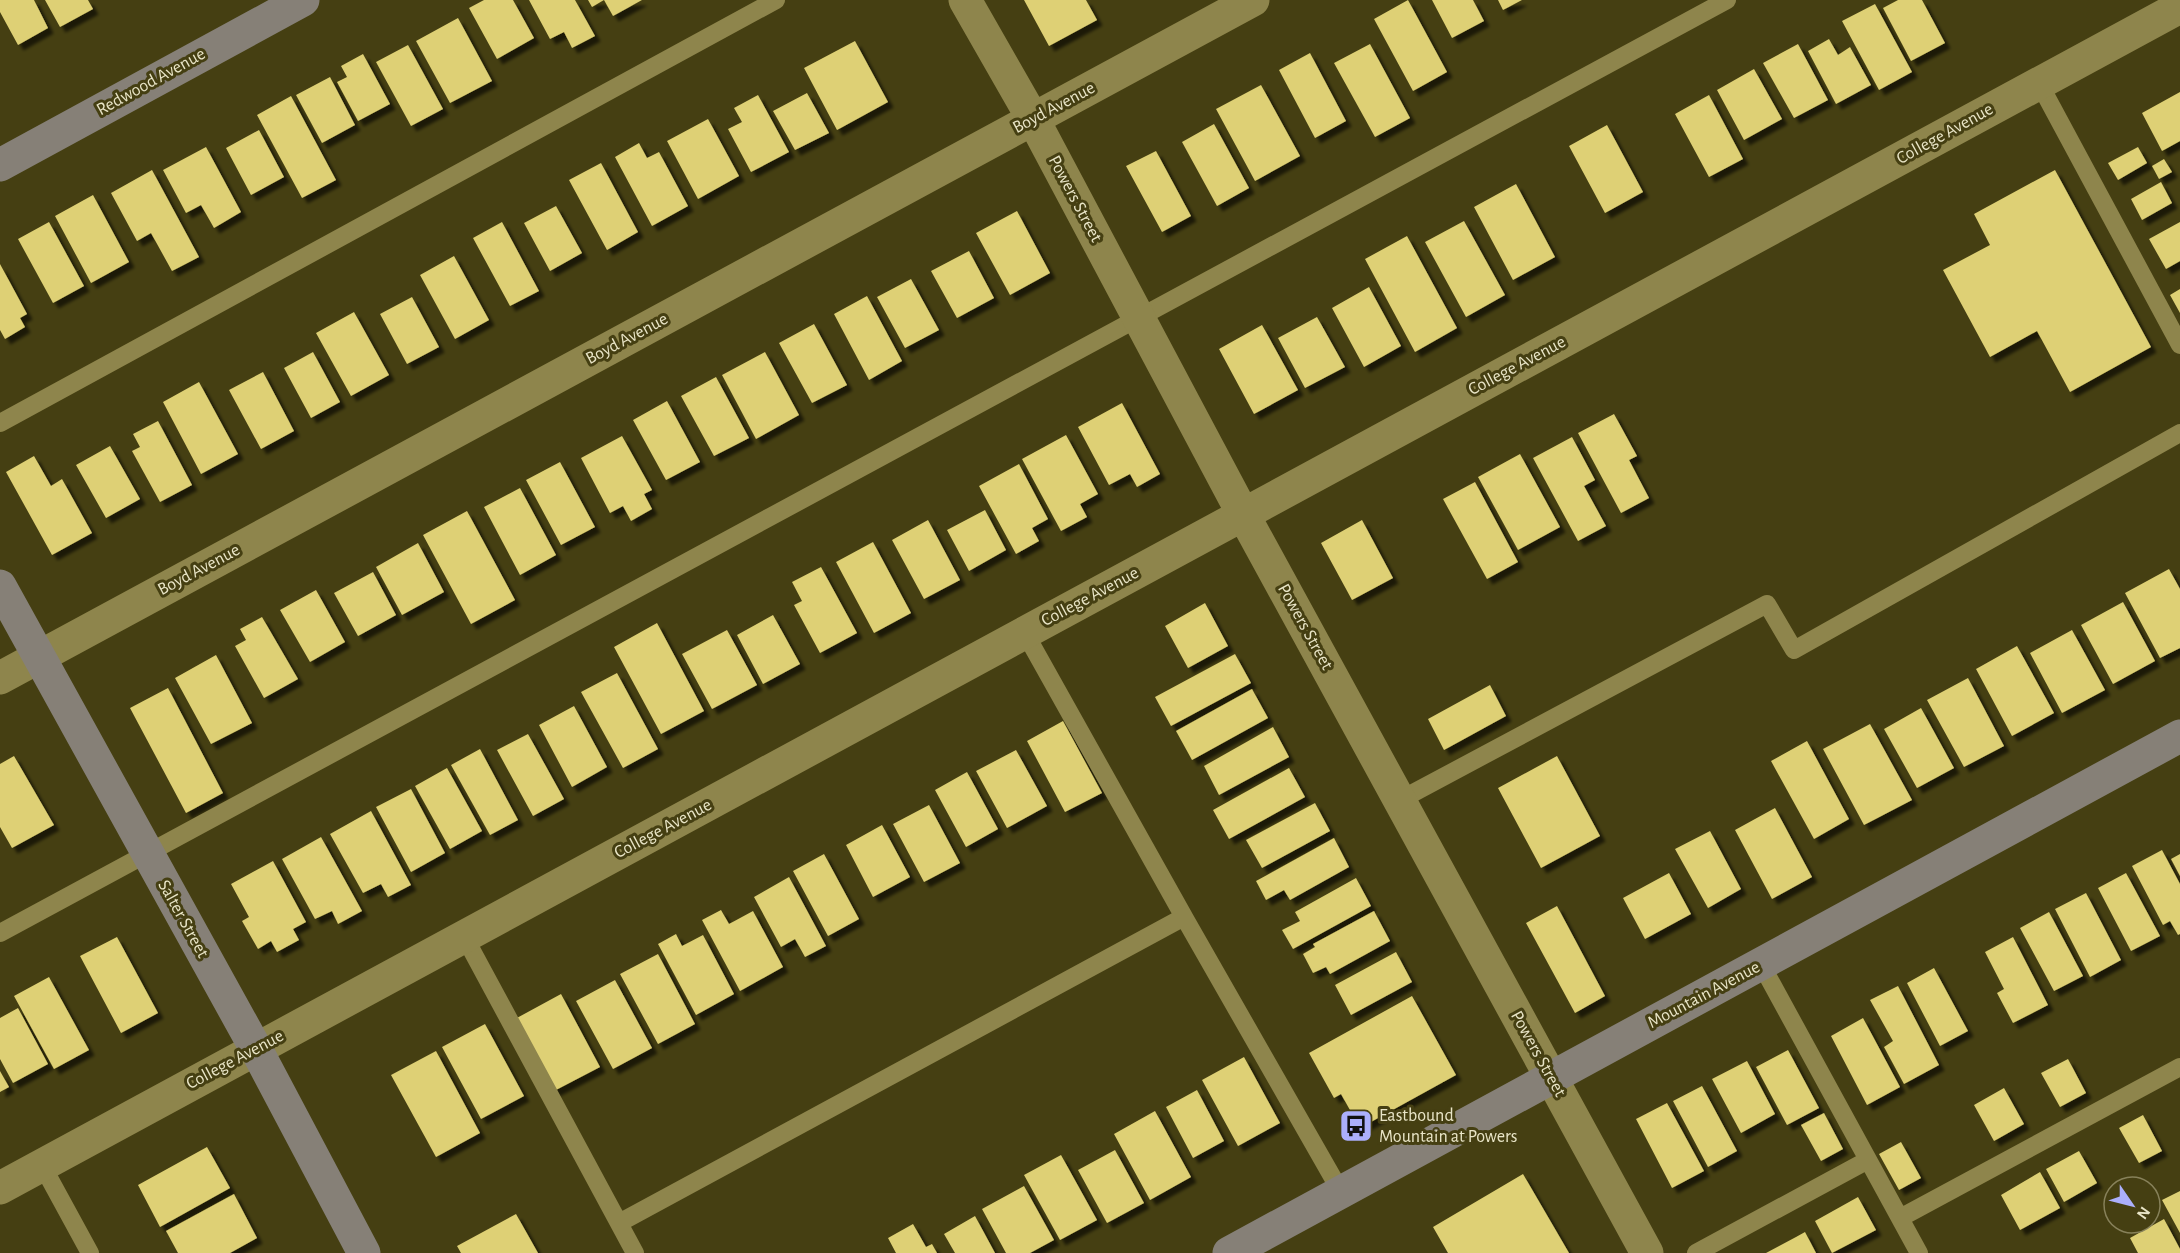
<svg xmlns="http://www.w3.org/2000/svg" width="2180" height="1253" font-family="'Alegreya Sans',sans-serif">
<defs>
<filter id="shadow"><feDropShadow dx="5.5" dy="5.5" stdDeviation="1.5" flood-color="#0009"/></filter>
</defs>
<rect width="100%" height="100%" fill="#453f12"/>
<path fill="#ded074" filter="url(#shadow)" d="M0,0H34L48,28L18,45L0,12Z
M45,0H88L93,9L60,27Z
M484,0H513L534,38L497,59L469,8Z
M529,0H575L595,36L572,48L564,32L550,39Z
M588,0H642L613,16L604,0L592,7Z
M1024,0H1086L1097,20L1049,46Z
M1408,0L1447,72L1413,91L1374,19Z
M1432,0H1473L1484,21L1452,38Z
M1498,0H1522L1503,10Z
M1898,0H1922L1945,43L1911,61L1883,8Z
M1875,4L1912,72L1879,90L1842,21Z
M458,18L492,81L450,103L416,41Z
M1829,39L1838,55L1850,47L1871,85L1836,104L1808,51Z
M855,41L888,102L837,130L804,68Z
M1370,44L1410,118L1375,137L1334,63Z
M1798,44L1828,100L1794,118L1763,63Z
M408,45L443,109L411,126L376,62Z
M1310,53L1346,121L1315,138L1279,70Z
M363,54L390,104L358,121L337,82L347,77L341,66Z
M1754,69L1782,119L1744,140L1717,90Z
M330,77L355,125L322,143L296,95Z
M1261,85L1300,156L1255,181L1216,109Z
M2180,92V141L2162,151L2142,113Z
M807,93L829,133L795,150L773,111Z
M758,95L789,152L751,172L728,129L742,122L734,108Z
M1709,95L1743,159L1709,177L1675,114Z
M291,96L336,180L302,198L257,115Z
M708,119L739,176L698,199L667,141Z
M1214,124L1249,188L1217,206L1182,142Z
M1607,125L1643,192L1605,213L1569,146Z
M259,130L284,177L251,195L226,148Z
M639,143L647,158L659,152L688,206L652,226L615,157Z
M206,147L241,212L214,228L201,205L186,213L163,170Z
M2138,147L2147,163L2118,180L2108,163Z
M1156,151L1191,216L1162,232L1126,166Z
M2164,159L2172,172L2159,179L2152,166Z
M601,163L638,232L607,250L569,180Z
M152,170L199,257L172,271L151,233L137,241L111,193Z
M2055,170L2151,347L2070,392L2037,331L1990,357L1943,270L1990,245L1974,214Z
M2161,182L2172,203L2142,220L2131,199Z
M1516,184L1555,257L1513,280L1474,207Z
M93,195L129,262L91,283L55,216Z
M556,206L582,253L550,271L524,223Z
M1017,211L1050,273L1010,295L976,233Z
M1464,221L1505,295L1466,317L1425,242Z
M49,222L84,286L53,303L18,239Z
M502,222L539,291L510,306L473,238Z
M2180,222V261L2166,269L2149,239Z
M1407,236L1457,328L1415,352L1365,259Z
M969,251L994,298L957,318L931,271Z
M454,256L489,320L455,339L420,275Z
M0,264L27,314L20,318L25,327L5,339L0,330Z
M911,279L939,330L905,348L877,297Z
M1369,287L1401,346L1364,367L1332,308Z
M2180,289V313L2170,295Z
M867,296L902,361L869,380L834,314Z
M412,297L439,347L407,364L380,314Z
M354,312L389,375L351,396L316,333Z
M1317,317L1345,367L1305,388L1278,338Z
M814,324L847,385L812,403L779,343Z
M1262,325L1298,390L1254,414L1219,349Z
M313,352L340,402L311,418L284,368Z
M765,352L799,415L756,439L722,375Z
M263,372L294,431L261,449L229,390Z
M716,377L749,438L714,456L681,396Z
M199,382L238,454L201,474L163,402Z
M667,401L700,462L666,480L633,420Z
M1122,403L1160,474L1137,487L1130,474L1109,485L1078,427Z
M1614,414L1637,456L1629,460L1649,498L1621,513L1578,433Z
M158,421L192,485L160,502L132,451L140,447L133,434Z
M1066,435L1098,494L1080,504L1087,517L1061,531L1022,459Z
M622,436L652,490L644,494L652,509L631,521L623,506L610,513L581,458Z
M1572,437L1595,480L1584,486L1606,526L1578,541L1533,458Z
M110,446L140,499L106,518L76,465Z
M1520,454L1560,527L1518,550L1478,477Z
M34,456L51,486L62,479L92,533L52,555L6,472Z
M560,462L595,527L561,545L526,480Z
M1019,464L1048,519L1032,528L1039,541L1016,554L979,486Z
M1475,482L1518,562L1487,579L1443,499Z
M520,488L556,555L520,575L484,507Z
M985,510L1006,550L969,571L947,530Z
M467,511L515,600L471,624L423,535Z
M928,520L960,580L924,599L892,540Z
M1362,520L1393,578L1352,600L1321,543Z
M873,542L911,613L874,633L836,562Z
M418,543L444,592L402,615L376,567Z
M821,567L857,633L820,653L794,605L802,601L792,582Z
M2169,569L2180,589V648L2160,658L2125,593Z
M373,572L396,615L358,636L334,593Z
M316,590L345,642L310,662L280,610Z
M2123,602L2155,661L2113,684L2081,625Z
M1205,603L1228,646L1188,668L1165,626Z
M773,615L800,664L763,684L737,635Z
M262,617L298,679L264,698L235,646L246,640L240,629Z
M657,623L704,711L661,734L614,647Z
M727,630L757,685L712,709L682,654Z
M2072,630L2105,690L2062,713L2030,653Z
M2017,646L2054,713L2012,736L1976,669Z
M1235,654L1251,683L1171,726L1155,697Z
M216,655L252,723L211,744L175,678Z
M617,673L658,749L623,768L581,692Z
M1968,678L2004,746L1964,767L1927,700Z
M1490,685L1506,716L1444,750L1428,719Z
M168,688L223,793L186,813L130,708Z
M1252,689L1268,718L1192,760L1176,731Z
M574,706L607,767L572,787L539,725Z
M1921,708L1954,768L1917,788L1884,729Z
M1063,721L1102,793L1065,812L1027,741Z
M1870,724L1912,800L1864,825L1823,749Z
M1273,727L1289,757L1219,795L1204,766Z
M528,734L564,799L533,816L497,750Z
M1807,741L1849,819L1814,839L1771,761Z
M480,749L518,820L490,835L451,765Z
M1016,750L1047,806L1007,828L976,771Z
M14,756L54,825L12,848L0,827V764Z
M1557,756L1600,836L1541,868L1498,788Z
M447,768L482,831L450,849L415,786Z
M1289,768L1305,797L1229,839L1213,810Z
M967,772L998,829L966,847L935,790Z
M411,789L445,853L411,872L376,807Z
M1315,803L1330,831L1262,868L1246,840Z
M929,805L960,863L924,882L893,824Z
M1775,808L1812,877L1772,899L1735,830Z
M371,811L411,885L388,897L381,884L363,893L330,834Z
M882,825L910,877L873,897L846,845Z
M1710,831L1741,889L1708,908L1675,849Z
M321,837L362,911L338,924L332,911L315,919L282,859Z
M1334,838L1349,867L1290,900L1284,890L1266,900L1256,881Z
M2162,850L2180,884V934L2178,935L2170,921L2163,925L2132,866Z
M824,854L859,919L828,936L793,871Z
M2180,854V876L2171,859Z
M273,861L306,922L293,929L299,940L277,952L271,941L258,949L242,921L249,917L231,884Z
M1669,873L1691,914L1645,939L1623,898Z
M2126,873L2160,936L2131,951L2098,888Z
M789,877L826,946L805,957L795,939L781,947L754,897Z
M1356,878L1371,906L1293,949L1282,930L1300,921L1295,912Z
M2086,893L2121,960L2090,977L2055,909Z
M1557,906L1605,996L1575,1013L1526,923Z
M721,910L729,924L753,911L783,967L740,991L702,920Z
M1374,911L1390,941L1330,974L1326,967L1313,973L1303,954L1315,947L1313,944Z
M2049,912L2083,976L2054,991L2020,928Z
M676,934L682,946L703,935L734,994L696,1015L658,944Z
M117,937L158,1013L121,1033L80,956Z
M2013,937L2048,1005L2013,1023L1997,993L2004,989L1985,952Z
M1396,952L1412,982L1351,1015L1335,985Z
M658,954L695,1024L658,1044L620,974Z
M1934,968L1968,1031L1940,1046L1907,983Z
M49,977L89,1050L54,1069L14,996Z
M615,980L652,1048L613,1069L576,1001Z
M1898,986L1939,1065L1904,1084L1884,1047L1893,1041L1870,1000Z
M561,994L600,1067L554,1091L515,1019Z
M1412,996L1456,1075L1360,1128L1341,1094L1334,1098L1309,1053Z
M18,1008L48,1064L13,1083L0,1059V1018Z
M1863,1018L1900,1087L1867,1105L1831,1036Z
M485,1024L524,1096L481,1119L442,1047Z
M1788,1050L1819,1108L1787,1125L1756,1067Z
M436,1051L480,1133L436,1157L391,1075Z
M1244,1057L1280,1123L1238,1146L1202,1080Z
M2068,1059L2086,1093L2060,1107L2041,1073Z
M1747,1061L1775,1114L1741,1133L1712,1079Z
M0,1071L9,1087L0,1092Z
M1702,1086L1737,1151L1708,1167L1673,1101Z
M2004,1088L2024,1124L1994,1141L1974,1105Z
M1197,1090L1224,1141L1193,1158L1166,1107Z
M1667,1103L1704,1171L1672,1188L1636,1119Z
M1155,1111L1191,1177L1150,1200L1114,1134Z
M1824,1113L1843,1149L1821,1161L1801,1125Z
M2143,1115L2162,1151L2139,1163L2119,1128Z
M1901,1142L1921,1178L1899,1190L1879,1154Z
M207,1147L230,1188L160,1227L138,1185Z
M1115,1150L1144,1203L1107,1223L1078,1170Z
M2079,1151L2097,1183L2064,1202L2046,1169Z
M1061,1155L1097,1220L1060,1240L1024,1175Z
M2040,1172L2060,1208L2020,1230L2001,1195Z
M1523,1174L1569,1253H1448L1433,1227Z
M1024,1186L1054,1240L1030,1253H1006L982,1209Z
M2180,1191V1233L2162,1200Z
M234,1194L257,1238L230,1253H178L166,1231Z
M1858,1197L1876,1230L1832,1253L1815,1221Z
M516,1214L538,1253H461L457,1246Z
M975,1216L995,1253H955L944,1234Z
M2164,1219L2180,1249V1253H2138L2130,1238Z
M913,1224L926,1247L932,1244L937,1253H896L888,1238Z
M1805,1232L1816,1253H1766L1796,1237Z"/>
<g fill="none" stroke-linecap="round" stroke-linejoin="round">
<path stroke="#8e854c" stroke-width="18" d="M2039,83L2180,345
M0,423L776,0
M1025,633L1184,917
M1400,800L1767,604L1794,650L2180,433
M0,933L1727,0
M464,936L635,1253
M1761,964L1919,1253
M42,1165L90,1253
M1900,1218L2180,1067
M619,1223L1184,917L1341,1192
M1696,1253L1868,1160"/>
<path stroke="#8e854c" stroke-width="33" d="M965,0L1033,119L1243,514L1647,1253
M0,678L1253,0
M0,1188L2180,7"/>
<path stroke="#868077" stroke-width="33" d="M0,165L303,0
M0,586L256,1049L364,1253
M1229,1253L2180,736"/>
</g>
<defs>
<g id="bus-square" transform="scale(1.725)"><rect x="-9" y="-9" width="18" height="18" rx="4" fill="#abaffb" stroke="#453f12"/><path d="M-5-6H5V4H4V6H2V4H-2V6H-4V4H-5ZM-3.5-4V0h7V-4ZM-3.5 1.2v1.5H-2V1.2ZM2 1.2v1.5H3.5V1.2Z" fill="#111"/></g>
</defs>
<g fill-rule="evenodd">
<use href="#bus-square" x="1356" y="1126"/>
</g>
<g text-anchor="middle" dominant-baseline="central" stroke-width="6" stroke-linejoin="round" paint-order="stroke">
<g font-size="18" fill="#e9e5c7" stroke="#453f12">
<text transform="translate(151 82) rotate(-29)">Redwood Avenue</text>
<text transform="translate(1054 108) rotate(-28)">Boyd Avenue</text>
<text transform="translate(1945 134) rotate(-29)">College Avenue</text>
<text transform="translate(1075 199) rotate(62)">Powers Street</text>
<text transform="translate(627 339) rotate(-28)">Boyd Avenue</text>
<text transform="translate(1517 366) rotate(-28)">College Avenue</text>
<text transform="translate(199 570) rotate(-28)">Boyd Avenue</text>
<text transform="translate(1090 597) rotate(-28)">College Avenue</text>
<text transform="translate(1305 627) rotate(61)">Powers Street</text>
<text transform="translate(663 829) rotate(-28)">College Avenue</text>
<text transform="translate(183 919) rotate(61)">Salter Street</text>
<text transform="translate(1704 995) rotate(-28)">Mountain Avenue</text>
<text transform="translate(1538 1054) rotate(61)">Powers Street</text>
<text transform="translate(235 1060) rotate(-28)">College Avenue</text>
</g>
<g font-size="18" fill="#e9e5c7" stroke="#453f12" text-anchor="start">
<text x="1379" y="1116">Eastbound<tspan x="1379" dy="21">Mountain at Powers</tspan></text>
</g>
</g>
<g transform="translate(2132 1205) rotate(125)"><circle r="28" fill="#453f12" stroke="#87815a" stroke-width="1.5"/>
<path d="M0-4.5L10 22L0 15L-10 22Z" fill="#abaffb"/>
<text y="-9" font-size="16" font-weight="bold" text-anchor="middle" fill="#e9e5c7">N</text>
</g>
</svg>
